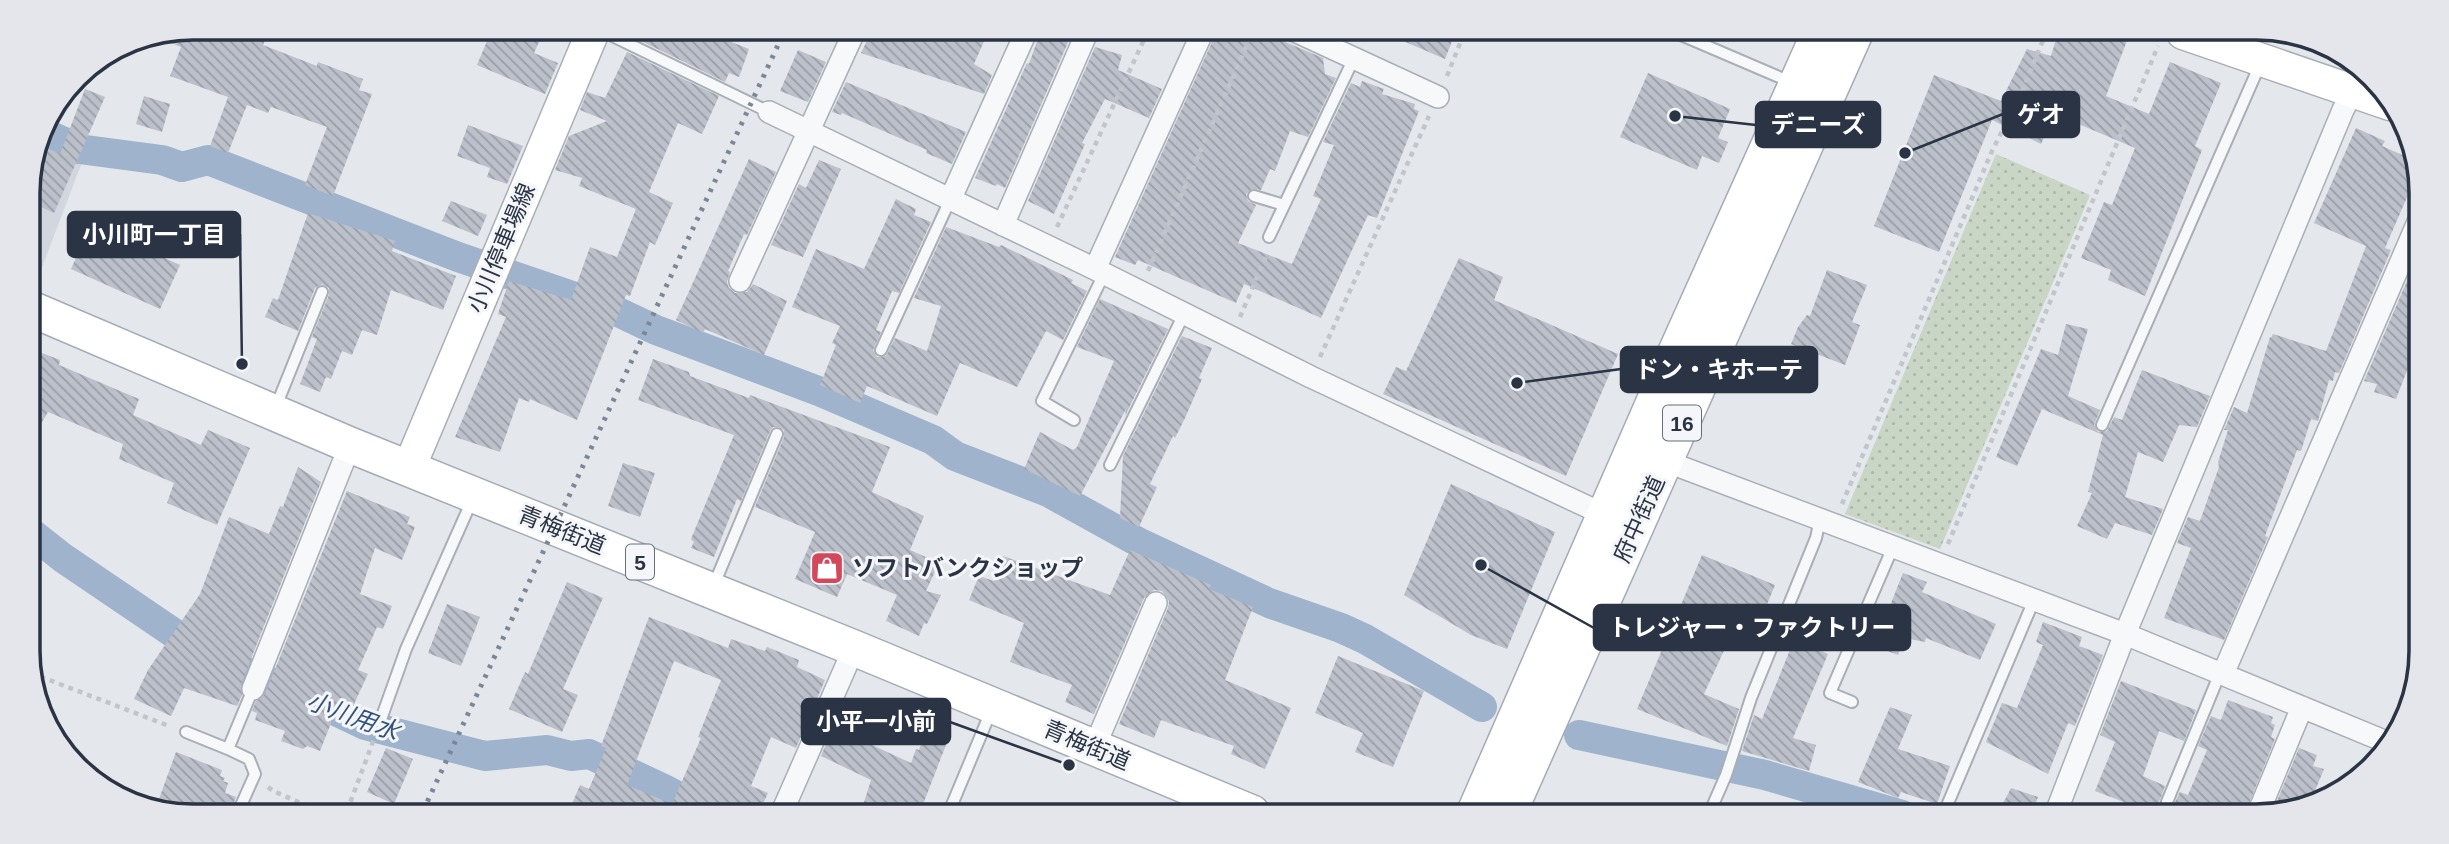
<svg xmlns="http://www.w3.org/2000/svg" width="2449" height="844" font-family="Arial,'Noto Sans JP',sans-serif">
<defs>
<pattern id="park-dots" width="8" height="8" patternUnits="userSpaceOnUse" patternTransform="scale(1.75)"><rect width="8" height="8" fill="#c9d6c5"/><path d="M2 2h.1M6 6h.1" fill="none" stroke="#adb8ab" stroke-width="1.8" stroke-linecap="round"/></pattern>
<pattern id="building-back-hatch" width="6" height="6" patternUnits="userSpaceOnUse" patternTransform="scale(1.75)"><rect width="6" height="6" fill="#bbc0ca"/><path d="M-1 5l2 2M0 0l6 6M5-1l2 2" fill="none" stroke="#989da6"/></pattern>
</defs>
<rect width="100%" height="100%" fill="#e4e7ec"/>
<path fill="#d2d6de" d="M41,136L84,157L36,283L29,280L28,183Z"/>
<path fill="url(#park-dots)" d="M1996,154L2090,195L1940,549L1845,514Z"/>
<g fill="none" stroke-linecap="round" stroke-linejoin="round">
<path stroke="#9fb4cc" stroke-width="30" d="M42,132L79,149L162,160L182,167L208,160L458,257L616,311L656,330L821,392L933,440L955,456L1048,492L1140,543L1269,603L1341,628L1365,639L1482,707
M30,532L63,558L206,655L302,695L365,725L485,756L547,750L571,756L589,754L664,789L707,812
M1579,735L1765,775L1902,815"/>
</g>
<path fill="url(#building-back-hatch)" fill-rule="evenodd" d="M193,28H239L266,38L263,45L317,66L318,62L363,79L359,90L372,94L333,196L305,185L327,127L271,107L268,113L247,105L228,153L210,146L228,97L170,76L181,47L153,36Z
M515,29H545L534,53L558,63L545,94L477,65L490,34L509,42Z
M637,29H699L749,49L739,77L729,73L725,82L633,37Z
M872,30H989L974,64L992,75L984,94L861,53Z
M1041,30H1069L1066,39L1069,40L1005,188L997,184L996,186L975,178L1027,63L1029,64Z
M1217,31H1241L1260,38L1262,32L1323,58L1325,74L1336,78L1308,137L1290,131L1275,171L1270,169L1261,190L1252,189L1246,194L1248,201L1256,205L1238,243L1292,264L1321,199L1313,196L1334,145L1323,142L1351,83L1360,87L1362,81L1384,89L1382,94L1415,104L1414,109L1419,111L1377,218L1368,215L1321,318L1244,284L1236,303L1138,260L1135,265L1115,257Z
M1380,31H1456L1445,59Z
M2058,33H2115L2128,38L2106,96L2149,114L2170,62L2221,83L2195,146L2202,150L2145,296L2108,280L2111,270L2081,258L2104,202L2112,205L2135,148L2055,114L2041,144L1992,120L1939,252L1874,226L1934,75L2001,101L2027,49L2051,56Z
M1095,47L1122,55L1118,70L1162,89L1149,118L1105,99L1082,143L1085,144L1054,214L1028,201Z
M798,50L826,62L808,102L780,91Z
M627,52L719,96L702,134L678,123L649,192L673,203L655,245L650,242L630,296L626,295L577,420L530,399L529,402L519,398L500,452L455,437L506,317L498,314L509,281L571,300L590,247L617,257L636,209L579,186L582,178L555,170L569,136L607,121L580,110L587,92L605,98Z
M1648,73L1730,109L1718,138L1728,142L1719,163L1702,156L1697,170L1620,137Z
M846,82L966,132L952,164L926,153L927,150L842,113L841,115L832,112Z
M85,89L105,97L54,213L28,201V183L38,144L60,154Z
M144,96L170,104L162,132L136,124Z
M468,125L523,146L507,184L487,177L490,168L457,156Z
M2356,128L2385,141L2382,146L2418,162V172L2385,248L2391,250L2339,373L2335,372L2333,381L2329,380L2318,421L2311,419L2301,451L2297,450L2265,536L2268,537L2224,640L2164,618L2191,548L2177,543L2188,517L2200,521L2219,467L2218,462L2228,430H2224L2234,407L2247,413L2270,337L2271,338L2273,334L2326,351L2366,246L2314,223Z
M749,159L776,172L747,235L744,234L728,271L730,272L727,282L729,288L735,293L747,292L753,284L787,301L764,355L705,329L703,333L676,320Z
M819,160L841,169L803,257L771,245L799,184L806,188Z
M896,199L916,209L914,215L931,222L899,293L892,291L876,330L881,332L873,350L877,357L886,356L895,338L927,351L941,306L914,298L946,227L999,247L1001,245L1073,280L1071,283L1087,291L1063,340L1046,331L1017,387L960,363L937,416L867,386L860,403L820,385L836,345L832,343L840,326L792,307L816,249L864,269Z
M451,201L487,215L478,236L442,221Z
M308,213L395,241L392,251L456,276L443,310L391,290L377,335L362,330L352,355L342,351L331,379L326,377L320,392L300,384L317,339L312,337L329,295V288L322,284L315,288L298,331L265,317L273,298L278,300Z
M91,225L180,265L160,309L71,269Z
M1459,258L1503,277L1494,300L1618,354L1566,476L1383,394L1396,367L1406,371Z
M2416,260L2417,345L2396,399L2374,392L2377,384L2364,381Z
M1827,270L1867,285L1852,322L1860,325L1845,365L1791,344L1798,327L1807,315L1810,316Z
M1100,299L1168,329L1125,416L1126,409L1080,496L1024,469L1040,432L1073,450L1077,447L1114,361L1077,347Z
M2066,324L2088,329L2068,396L2100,410L2094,425L2098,432L2107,431L2114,417L2122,420L2142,370L2210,396L2197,427L2179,425L2163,462L2138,452L2125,497L2163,509L2152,535L2115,523L2107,539L2077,526L2092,493L2088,492L2103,435L2042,409L2017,466L1996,457L2041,349L2058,355Z
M1182,336L1212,348L1199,378L1202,379L1185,418L1175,438L1173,436L1150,484L1157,487L1139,527L1120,518L1123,456Z
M29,348L60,360L59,365L139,399L133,415L201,445L208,430L250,448L217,525L167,503L174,483L119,459L123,444L48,412L30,442Z
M653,359L689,372L690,376L749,398L750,395L890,447L872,492L924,516L910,550L939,563L926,591L941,595L927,624L924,623L919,636L886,621L897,595L847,574L837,597L795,579L815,532L755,507L784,437V430L779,427H773L770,431L741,501L737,499L714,557L691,548L694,542L691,539L734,435L638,400Z
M623,463L655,473L640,517L608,506Z
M298,467L321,482L241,684L242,695L237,706L184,688L171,716L134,699L148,670L200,594L229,517L269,534L280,506L283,507Z
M1451,484L1555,532L1507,649L1471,635L1404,595Z
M347,491L410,517L407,524L415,527L402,560L375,548L360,594L392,606L383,629L377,627L358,670L368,674L354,704L341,698L320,751L307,746L303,749L281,741L285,731L255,720L257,713L252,711L256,701L265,694Z
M1130,550L1211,585L1209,589L1253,607L1225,680L1291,708L1265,769L1231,754L1234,746L1161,720L1154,738L1119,724L1168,608L1169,601L1162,591L1154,590L1144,598L1094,714L1065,702L1072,685L1010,662L1024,623L969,600L979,576L994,581L1003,556L1110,595Z
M1702,555L1775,585L1763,614L1744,607L1704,694L1739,709L1727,746L1637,709Z
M1903,573L1927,582L1922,592L1996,624L1980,660L1926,638L1925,642L1905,638L1898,655L1874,646Z
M567,582L603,598L563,689L578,695L562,732L509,709L525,672L528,674Z
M447,604L480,617L461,666L428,653Z
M649,617L728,648L731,639L765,651L767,647L799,660L797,667L825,680L796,748L771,737L751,786L768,793L759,812L569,811L580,785L589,789L606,748L601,746ZM674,661L721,680L698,737L701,738L672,804L627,785Z
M2043,622L2082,637L2079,646L2103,655L2075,726L2068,723L2048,774L1986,742L2002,703L2017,708L2043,645L2036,642Z
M1794,640L1828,654L1793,738L1816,745L1809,771L1742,751L1754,715L1762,719Z
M1338,656L1424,691L1393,767L1355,752L1363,733L1315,713Z
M2121,681L2196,710L2184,741L2159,731L2143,776L2165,786L2159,802L2165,809L2172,808L2180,792L2188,795L2207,750L2198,746L2211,716L2221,720L2228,700L2273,717L2271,723L2275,725L2271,737L2275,739L2244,816L2158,815L2095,791L2115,742L2100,735Z
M1890,707L1912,715L1898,749L1950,766L1937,804L1901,792L1898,798L1858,782Z
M928,724L951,732L920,812H861L871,780L821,756L833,727L911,763L916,749L919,750Z
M386,748L413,759L394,804L367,792Z
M2299,748L2317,755L2313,766L2324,769L2312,798L2272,813Z
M176,752L222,770L220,776L225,778L223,781L228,783L225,793L236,797L231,810H155Z
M2011,788L2038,797L2031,815H1997Z"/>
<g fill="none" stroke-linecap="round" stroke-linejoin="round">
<g stroke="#a9aeb7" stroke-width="14">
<path id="lane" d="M598,29L769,112
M1674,32L1793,83
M1254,196L1284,205
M1269,237L1354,58
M881,350L950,200
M275,409L322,292
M1074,420L1042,401L1104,274
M2102,425L2261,62
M1110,465L1184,314
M713,587L777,434
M1852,702L1830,693L1893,547
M380,722L406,649L473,498
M186,732L228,749L253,689
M228,749L249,759L255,774L239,810
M2167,802L2220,673
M1946,808L2034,600
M949,812L991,711
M1709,814L1726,775L1751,698L1816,538L1820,519"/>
</g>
<g stroke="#a9aeb7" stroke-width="24">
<path id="street" d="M1295,31L1438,97
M769,112L1095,269L1311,377L1605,515
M950,200L1027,30
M1003,225L1088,30
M1095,269L1203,31
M740,281L855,30
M1665,461L2125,634L2384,741
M2223,674L2418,222
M253,689L350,445
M1094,748L1156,603
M782,812L854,648
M2055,815L2125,634L2343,110L2362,73
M2257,816L2302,707"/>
</g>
<g stroke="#a9aeb7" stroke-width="35">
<path id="secondary" d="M2183,33L2390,104
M409,468L594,29"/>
</g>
<g stroke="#a3abb8" stroke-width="38">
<path id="primary" d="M29,308L350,445L854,648L1252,813
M1474,814L1675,354L1820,32
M1508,814L1855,33"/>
</g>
<path stroke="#c2c5cb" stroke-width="4.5" stroke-dasharray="5 5" stroke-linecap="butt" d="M1447,76L1465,31
M1057,227L1148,31
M1148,271L1253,31
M1240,317L1267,254
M1320,357L1429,116
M1842,504L1992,151L2020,96L2046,33
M1948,544L2158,46
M31,673L169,726
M268,787L273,791L319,811
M347,811L374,739"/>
<use href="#lane" stroke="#f7f8fa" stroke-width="10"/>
<use href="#street" stroke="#f7f8fa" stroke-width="21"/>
<use href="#secondary" stroke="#fff" stroke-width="32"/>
<use href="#primary" stroke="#fff" stroke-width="35"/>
<path stroke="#7d8696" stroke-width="5" stroke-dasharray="3.5 7" stroke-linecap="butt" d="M423,811L785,30"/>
</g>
<defs>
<g id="shop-square" transform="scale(1.75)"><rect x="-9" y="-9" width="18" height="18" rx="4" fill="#d1495b" stroke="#f4f6f9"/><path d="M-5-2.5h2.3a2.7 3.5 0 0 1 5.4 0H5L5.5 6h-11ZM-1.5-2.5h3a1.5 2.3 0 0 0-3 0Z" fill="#fff"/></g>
</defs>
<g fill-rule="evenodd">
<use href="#shop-square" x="827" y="568"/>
</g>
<g text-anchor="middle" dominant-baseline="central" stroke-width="6" stroke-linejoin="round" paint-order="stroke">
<g fill="#f4f6f9" stroke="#676e7b" stroke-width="2">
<rect x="1663" y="405.5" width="38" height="35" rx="5"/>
<rect x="626" y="544.5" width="28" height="35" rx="5"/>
</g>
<g font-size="21" font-weight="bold" fill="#2b3445">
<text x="1682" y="423">16</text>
<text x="640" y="562">5</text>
</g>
<g font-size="23" fill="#2b3445" stroke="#f4f6f9">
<text transform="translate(501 248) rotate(-67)">小川停車場線</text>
<text transform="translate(1639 519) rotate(-66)">府中街道</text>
<text transform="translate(562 530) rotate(22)">青梅街道</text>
<text transform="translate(1087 745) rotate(23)">青梅街道</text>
</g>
<g font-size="23" font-weight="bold" fill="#2b3445" stroke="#f4f6f9" text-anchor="start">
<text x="852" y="568">ソフトバンクショップ</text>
</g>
<g font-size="24" font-style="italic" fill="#34527a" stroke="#f4f6f9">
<text transform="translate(353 716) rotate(20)">小川用水</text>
</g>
</g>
<path d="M0 0H2449V844H0ZM193 40H2256A153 153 0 0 1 2409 193V651A153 153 0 0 1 2256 804H193A153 153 0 0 1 40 651V193A153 153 0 0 1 193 40Z" fill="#e4e6eb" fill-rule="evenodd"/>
<path fill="none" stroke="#2b3445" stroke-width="3.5" d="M193 40H2256A153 153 0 0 1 2409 193V651A153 153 0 0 1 2256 804H193A153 153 0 0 1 40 651V193A153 153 0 0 1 193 40Z"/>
<path fill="none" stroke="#2b3445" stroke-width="2.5" d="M1905 153L2003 114M1675 116L1756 125M242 364L240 234M1517 383L1621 369M1481 565L1594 628M1069 765L950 722"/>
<g fill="#2b3445" stroke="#f4f6f9" stroke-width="2.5">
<circle cx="1905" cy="153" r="7"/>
<circle cx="1675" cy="116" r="7"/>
<circle cx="242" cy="364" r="7"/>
<circle cx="1517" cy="383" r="7"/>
<circle cx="1481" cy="565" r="7"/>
<circle cx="1069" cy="765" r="7"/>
</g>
<g fill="#2b3445" stroke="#2b3445" stroke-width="2.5">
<rect x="2003" y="92" width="76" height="45" rx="7"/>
<rect x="1756" y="102" width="124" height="45" rx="7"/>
<rect x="68" y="212" width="172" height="45" rx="7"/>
<rect x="1621" y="347" width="196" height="45" rx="7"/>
<rect x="1594" y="605" width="316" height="45" rx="7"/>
<rect x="802" y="699" width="148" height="45" rx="7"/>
</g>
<g font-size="24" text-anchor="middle" font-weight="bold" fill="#fff">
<text x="2041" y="123">ゲオ</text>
<text x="1818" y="133">デニーズ</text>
<text x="154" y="243">小川町一丁目</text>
<text x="1719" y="378">ドン・キホーテ</text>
<text x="1752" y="636">トレジャー・ファクトリー</text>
<text x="876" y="730">小平一小前</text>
</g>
</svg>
